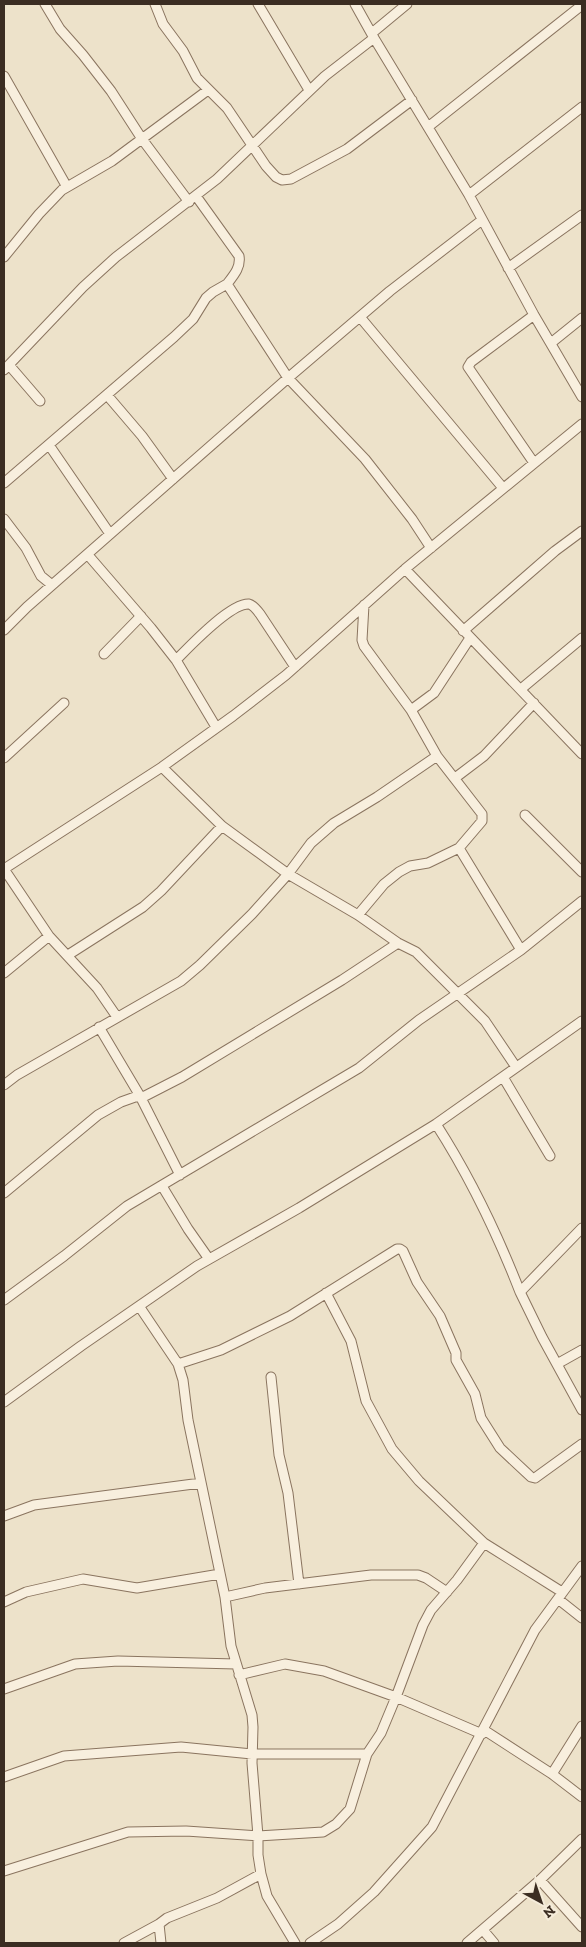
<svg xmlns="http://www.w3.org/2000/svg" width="586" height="1947" font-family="'Zilla Slab',serif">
<rect width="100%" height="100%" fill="#ede2ca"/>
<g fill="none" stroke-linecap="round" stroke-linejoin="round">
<g stroke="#8a745f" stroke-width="11">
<path id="street" d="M45,4L60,29L83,55L111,91L142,139L189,202
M155,4L163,24L183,51L197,78L227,108L266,166L276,177L282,180L291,179L347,149L412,100
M258,4L309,90
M372,33L407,4
M374,38L469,195L534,315L582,397
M4,76L67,187
M428,127L582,5
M469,195L582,107
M196,196L239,256C241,267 234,275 227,284L288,378L365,459L412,519L431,548
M4,257L39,214L62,190L112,161L208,90
M508,268L582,215
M534,315L471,362L468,367L534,463
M360,317L503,488
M551,343L582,318
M9,365L40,401
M4,370L83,287L116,257L217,179L325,76L374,38L355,4
M107,395L142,436L173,479
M49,445L110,534
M4,483L174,337L193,319L206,298L213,292L227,284
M4,519L26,548L41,576L52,585
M88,555L151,628L176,660L216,727
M405,569L582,754
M364,605L362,640L364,646L411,710L437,756L482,814V821L459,848L521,950
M4,630L27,607L288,378L390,291L482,220
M463,631L555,551L582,531
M104,654L141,616
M176,660C189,647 230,603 249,604C253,605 257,610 260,614L295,667
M521,689L582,638
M411,710L434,693L470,638
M4,758L64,703
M162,767L222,826L288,874L358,915L398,943L416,952L485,1021L516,1067
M455,778L484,756L534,703
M525,815L582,872
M4,869L162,767L233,716L286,675L405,569L582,424
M4,869L49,936L97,988L117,1017
M358,915L384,884L399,872L410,866L428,863L459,848
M68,955L143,907L161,891L222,826
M4,973L49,936
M99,1027L140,1096L180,1175
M503,1077L550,1156
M4,1085L17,1075L181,981L200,965L252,914L288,874L311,843L334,823L377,797L437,756
M436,1124C470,1177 497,1233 520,1292
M162,1186L188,1229L209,1259
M4,1193L98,1115L121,1102L135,1097L145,1096L182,1077L342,980L398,943
M582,1228L520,1292L542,1337L582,1410
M326,1293L351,1341L366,1401L392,1449L419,1481L484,1543
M4,1300L64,1256L127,1206L359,1068L419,1020L521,950L582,901
M139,1306L178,1364L183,1380L188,1420L225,1597L231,1646L252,1715L253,1727L252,1763L258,1836V1855L261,1874L267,1896L295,1943
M178,1364L221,1350L290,1316L397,1249H400L403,1251L417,1282L440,1316L456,1353V1360L475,1394L481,1418L500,1448L531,1477L535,1478L582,1444
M557,1364L582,1350
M271,1377L279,1455L288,1493L299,1584
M4,1402L81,1346L197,1266L299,1208L436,1124L582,1021
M4,1516L34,1505L201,1483
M225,1597L265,1588L371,1575H418L426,1578L447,1592
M558,1599L582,1618
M4,1602L26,1592L83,1579L137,1588L220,1574
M239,1675L285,1664L324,1671L396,1697L482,1734
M4,1689L75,1664L118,1661L236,1664
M484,1730L552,1774L582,1797
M552,1774L582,1726
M4,1777L64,1756L181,1747L252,1754H367
M4,1871L128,1832L186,1831L258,1836L323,1832L336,1824L350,1809L367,1754L381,1733L396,1697L423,1625L431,1610L457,1580L484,1543L562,1592
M540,1880L582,1927
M483,1930L494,1943
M124,1943L159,1924
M161,1943L159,1924L167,1918L217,1898L261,1874
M310,1943L338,1924L374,1892L432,1827L535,1630L582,1566
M467,1943L540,1880L582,1839"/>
</g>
<use href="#street" stroke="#f8efde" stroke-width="9"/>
</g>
<rect width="586" height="1947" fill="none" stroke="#3b2d22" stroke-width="10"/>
<g transform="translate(541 1902) rotate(140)" stroke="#f5ecda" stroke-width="4" paint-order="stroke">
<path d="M0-4L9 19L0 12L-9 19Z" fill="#3b2d22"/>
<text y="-8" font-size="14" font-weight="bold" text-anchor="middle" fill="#3b2d22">N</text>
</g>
</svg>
